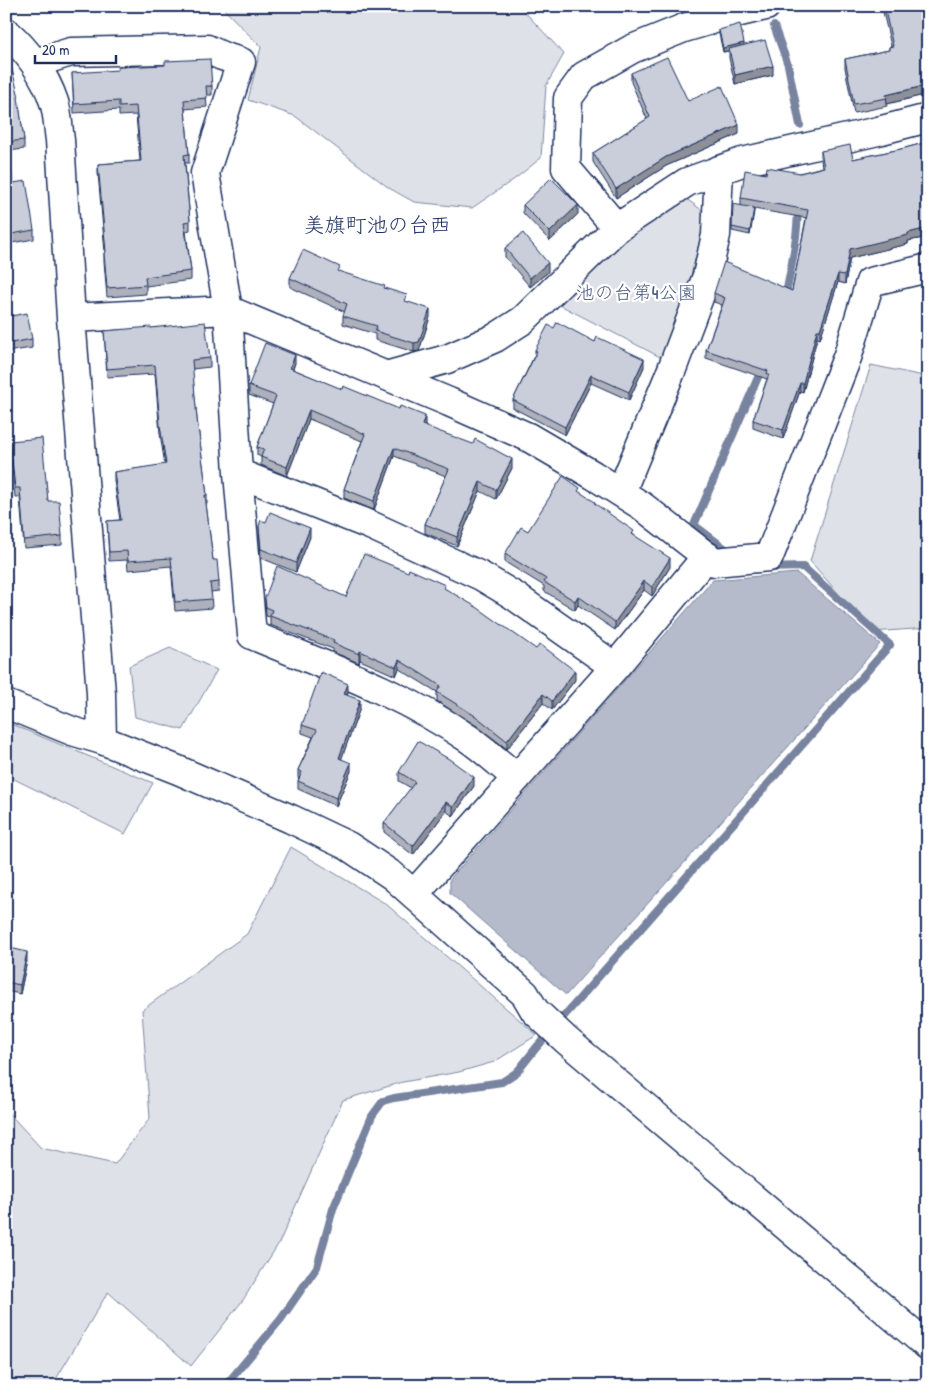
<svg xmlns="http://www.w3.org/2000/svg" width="934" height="1392" font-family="'Patrick Hand','Klee One',sans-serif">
<rect width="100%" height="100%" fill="#fff"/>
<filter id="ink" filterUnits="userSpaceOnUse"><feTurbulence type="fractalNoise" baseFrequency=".02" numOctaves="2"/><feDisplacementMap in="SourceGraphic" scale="10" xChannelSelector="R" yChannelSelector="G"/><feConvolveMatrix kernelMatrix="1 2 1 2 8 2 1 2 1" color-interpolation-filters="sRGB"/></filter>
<g filter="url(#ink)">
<path fill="#dee1e7" stroke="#7c88a2" d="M221,6H524L523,10L564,54L546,86L541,158L516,178L472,208L414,202L389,188L295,116L248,100L261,47Z
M685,198L706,213L697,252L689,283L662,358L558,304L632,232Z
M871,365L928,377V628L872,632L810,561Z
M170,648L217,670L183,730L135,717L129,666Z
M6,722L153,783L125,834L6,775Z
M291,847L386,904L537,1035L494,1062L459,1072L403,1082L343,1100L279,1243L243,1300L191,1366L108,1292L52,1386H6V1110L41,1148L115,1164L150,1118L142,1010L247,934Z"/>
<path fill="#b5bbca" stroke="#77839f" d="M797,573L880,644L566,995L450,893V879L713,580Z"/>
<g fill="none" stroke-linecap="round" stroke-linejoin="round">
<path stroke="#77839f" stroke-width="8" d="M774,26L788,65L800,125
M785,299C791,268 798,237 798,206
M731,553L694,525L762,368
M225,1386L281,1319L317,1267L333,1209L372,1116L383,1101L394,1098L502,1082L517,1072L536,1048L890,645L803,567L767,568"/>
<g stroke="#1b2f5e" stroke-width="31">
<path id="minor" d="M6,32C27,50 45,75 54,102C58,114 58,127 60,140L71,318L101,693L102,740
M35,63L71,52L207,49L222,56L241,62L205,173L228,310L238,473L252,635C326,666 403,694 469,739C486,751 501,765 517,778
M617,228L566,168L568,98L584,76L632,49L684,28L728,15L766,6
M71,318L228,310L449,402L528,437L593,475L642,506L714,562L769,557L848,355L870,282L928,268
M386,376L447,359L495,338L523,320L617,228L687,182L742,162L878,131L928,118
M238,473L370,525L481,576L513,595L615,667
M621,492L672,369L707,276L716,235L719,170
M6,704L72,731L102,740L178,770L291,819L348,846L393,876L525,994L535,1011L566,1040L928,1346
M414,894L615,667L707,556"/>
</g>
<use href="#minor" stroke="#fff" stroke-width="28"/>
</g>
<path fill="#aeb1bb" stroke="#1b2f5e" d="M883,6H928V94L887,104V106L854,113L845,68V59L889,50V47L891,46L883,12Z
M719,30L744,45L773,75L735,84L729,58V51L723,52L719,34Z
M6,67L19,106L24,140V149L9,151L13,183L34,230V239L6,244Z
M72,73L212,86V95H206L207,107L185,109L189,154V163H185L190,221V230L186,231L191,271V280L146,286V294L107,297L104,261V253L105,252L98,173V164L140,161L136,115L119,116V110L74,113Z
M631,73L688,101L739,134L666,166L616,198L593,162V153L647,119L631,82Z
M928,142V237L908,241V244L850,258L845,284L838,282L820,339L817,338L803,392L800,391L783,439L753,428V420L767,379L706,358V350L722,305L714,302V293L792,291L806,218L754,209L750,235L732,231V227L741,205V198L766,174L800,173L822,167L821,160V151L853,159L901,149Z
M523,205L578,214L550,241L523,213Z
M505,248L548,272L530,287L505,257Z
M340,272L385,289L407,302L430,317L419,351L414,352L375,340V334L343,324V316L345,312L290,287V278Z
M6,317L32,339V348L6,352Z
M151,328L210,358V367L192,369L197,419L207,495V504H206L213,560L219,582V591L211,592L212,608L175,611L171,566L128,570L127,560L109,561L107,521L120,520L114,481V472L165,465L160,434L155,374L107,377L104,331Z
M554,328L595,342L644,367L629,400L591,383L565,435L513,408V400L535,354V350Z
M295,363L293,369L425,425V426L512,468L496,499L480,491L457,546L425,533V524L446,476L394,456L374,510L344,498V489L362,441L309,419L287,476L261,465V457L257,455V447L273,404L249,395V385Z
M10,441L48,501L62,536V545L24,548L20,497H15L10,449Z
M580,493L634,535L670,567L652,596L644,590L615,630L578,605L575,610L544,591V586L505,562V554L528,531Z
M259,526L310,537L296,572L261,558Z
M445,589L575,680L552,710L543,703L507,749L477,726L437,701V692L399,669L396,676L360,660L359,663L333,652V649L270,625V617L266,616L265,598L346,597Z
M348,692L347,695L360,708L341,759L351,771L336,806L298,789V781L299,779L298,778V770L313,737L302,733V725Z
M399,772L474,786L453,816L446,811L413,855L384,832V823L411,788L399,781Z
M6,947L27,961L20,994L6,991Z"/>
<path fill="#8d9099" stroke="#1b2f5e" d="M744,43V47L723,52V48Z
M773,66V75L735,84V75Z
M928,85V94L887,104L886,95Z
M739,125V134L666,166L616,198V189L666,157Z
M578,205V214L550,241V232Z
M754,208V212L750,235V231Z
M928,228V237L908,241V244L850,258L845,284V275L850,249L908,233Z
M548,263V272L530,287V278Z
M838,274V282L820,339V330Z
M430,309V317L419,351L414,352V343Z
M817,330V338L803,392V383Z
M295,355V363L290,377V368Z
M644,359V367L629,400V392Z
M591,375V383L565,435V427Z
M800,383V391L783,439V430Z
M309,410V419L287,476V467Z
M425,416V425L422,434V425Z
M394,448V456L374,510V501Z
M512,459V468L496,499V490Z
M480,482V491L457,546V537Z
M310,528V537L296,572V563Z
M670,558V567L652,596V587Z
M644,581V590L615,630V622Z
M578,596V605L575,610V601Z
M360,651V660L359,663V654Z
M399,660V669L396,676V667Z
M575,671V680L552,710V701Z
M348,684V692L344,703V694Z
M543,694V703L507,749V741Z
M360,700V708L339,766V758Z
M351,763V771L336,806V798Z
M474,777V786L453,816V807Z
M446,802V811L413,855V846Z
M27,952V961L20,994V985Z"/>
<path fill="#caceda" stroke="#1b2f5e" d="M884,6H928V85L886,95L887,98L854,104L845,59L889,50V47L893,46Z
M740,24L744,43L723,48L719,30Z
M765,40L773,66L735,75L729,49Z
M667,57L688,101L722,86L739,125L666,157L616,189L593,153L650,117L631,73Z
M210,59L212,86H206L207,98L184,100L189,154L184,155L190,221L184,222L191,271L145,277L146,285L107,288L104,253L106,252L98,164L141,161L136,106L119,107V101L74,104L72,73L118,70V67L165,65V61Z
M11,66L19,97H18L24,140L7,142L13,183L26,181L34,230L6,235V67Z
M928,142V228L908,233V235L850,249L845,275L838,274L820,330H817L803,383H800L783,430L753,420L769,374H767L768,371L706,350L725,298L714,293L724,262L792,291L808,210L741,198L745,170L766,174L767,167L800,173L824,167L821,151L850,145L853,159L901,149Z
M551,178L578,205L550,232L523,205Z
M733,204L754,208L750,231L732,227Z
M523,233L548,263L530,278L505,248Z
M303,250L340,267L338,271L385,286L384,288L407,295L405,301L430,309L419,342L414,343L375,331L377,326L343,316L347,304L290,278Z
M27,313L32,339L6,344V317Z
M205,322L210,358L192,360L197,419L207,495H205L213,560H217L219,582L210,583L212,599L175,602L171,558L128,561L127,551L109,552L107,521L121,520L114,472L166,464L160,425L155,365L107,369L104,331L151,327V328Z
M557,322L595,342L597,337L644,359L629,392L591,375L565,427L513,400L537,351L535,350L548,325L554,328Z
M265,343L295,355L290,368L342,389L343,386L399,409L400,406L425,416L422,425L473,444L475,439L512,459L496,490L480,482L457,537L425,524L449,469L394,448L374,501L344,489L365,434L309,410L287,467L261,457L264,449L257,447L276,396L249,386V385Z
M42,438L48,501H59L62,536L24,540L20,488H15L10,441Z
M563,476L580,488L578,491L595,502L594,503L634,531L632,534L670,558L652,587L644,581L615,622L578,596L575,601L544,582L546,579L505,554L521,527L528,531Z
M270,512L310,528L296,563L261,549L259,526L261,520L266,522Z
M364,554L408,572L409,569L445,585L444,588L478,608L536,649L540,644L575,671L552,701L543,694L507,741L477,717L437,692L441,686L399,660L396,667L360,651L359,654L333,643L334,640L270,616L272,610L266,607L265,598L277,566L346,597Z
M321,672L348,684L344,694L360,700L339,758L351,763L336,798L298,781L302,772L298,770L317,730L302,725Z
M418,741L449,759L474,777L453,807L446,802L413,846L384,823L415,782L399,772Z
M6,947L27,952L20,985L6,982Z"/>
</g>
<g text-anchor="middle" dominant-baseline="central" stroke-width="4.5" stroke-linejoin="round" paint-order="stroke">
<g font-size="19" fill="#4c5c80" stroke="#fff">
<text x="636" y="292">池の台第4公園</text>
</g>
<g font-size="21" fill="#1b2f5e" stroke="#fff">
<text x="377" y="224">美旗町池の台西</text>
</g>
</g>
<rect width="934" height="1392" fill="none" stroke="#fff" stroke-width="25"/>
<rect x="12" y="12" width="909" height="1367" fill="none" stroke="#1b2f5e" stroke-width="2" filter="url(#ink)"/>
<path d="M35 55v8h81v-8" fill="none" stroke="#1b2f5e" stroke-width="2.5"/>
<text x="42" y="55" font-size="15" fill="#1b2f5e" stroke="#ffffff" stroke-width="4" paint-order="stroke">20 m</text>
</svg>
